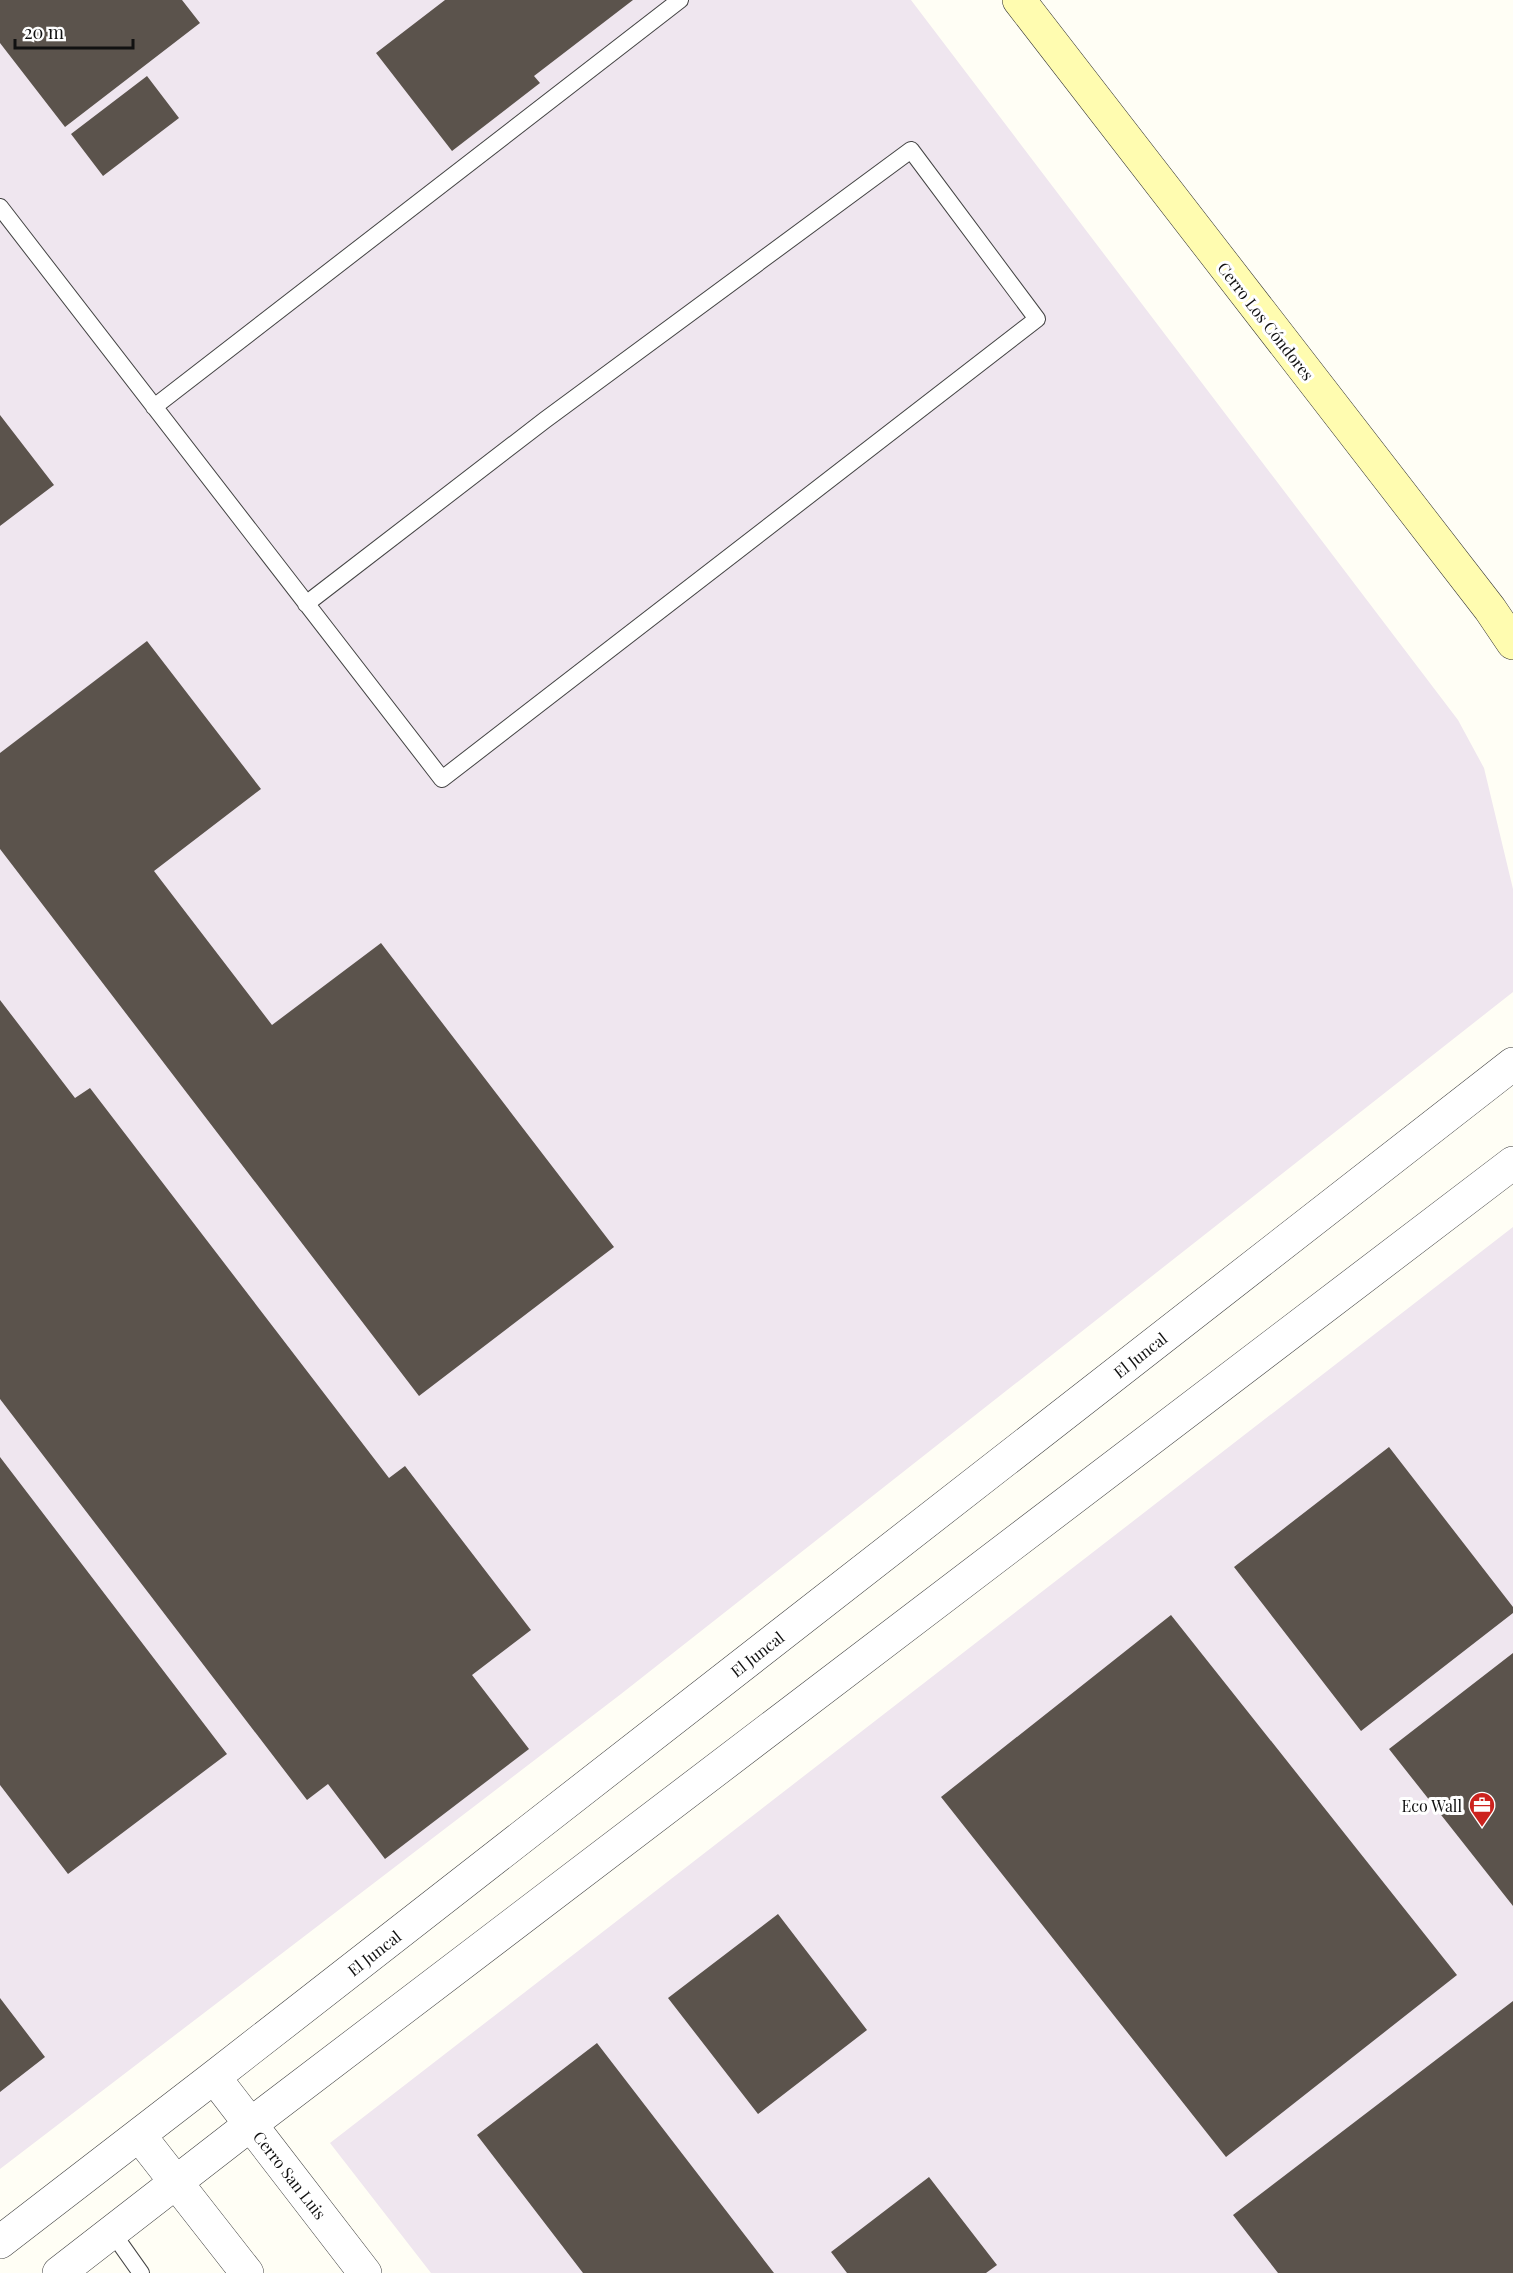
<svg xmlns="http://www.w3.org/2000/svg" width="1513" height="2273" font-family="'Playfair Display',serif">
<rect width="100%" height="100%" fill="#fffef5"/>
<path fill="#efe6ef" d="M0,0H911L1458,720L1484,768L1513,889V992L621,1694L0,2169Z
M1513,1227V2273H431L330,2143Z"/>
<path fill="#5b534c" d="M0,0H182L200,23L65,127L0,43Z
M445,0H633L534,76L540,83L452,151L376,53Z
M147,76L179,118L103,176L71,134Z
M0,415L54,485L0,526Z
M147,641L261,789L154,871L272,1025L381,943L614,1247L419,1396L0,849V753Z
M0,1000L75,1098L90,1088L389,1478L405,1466L531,1630L472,1675L529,1749L385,1859L328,1784L307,1800L0,1399Z
M1389,1447L1513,1607V1613L1361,1731L1234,1567Z
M0,1457L227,1754L68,1874L0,1785Z
M1171,1615L1457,1975L1226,2157L941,1797Z
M1513,1653V1906L1389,1749Z
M778,1914L867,2030L758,2114L668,1998Z
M0,1998L45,2057L0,2092Z
M1513,2001V2273H1278L1233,2215Z
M597,2043L774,2273H583L477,2135Z
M929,2177L997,2265L986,2273H847L831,2252Z"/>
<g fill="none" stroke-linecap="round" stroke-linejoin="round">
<g stroke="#444" stroke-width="18">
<path id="lane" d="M0,207L442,779L1037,319L911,150L545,420L306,604
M154,407L680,0
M112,2232L141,2273"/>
</g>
<g stroke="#444" stroke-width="34">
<path id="street" d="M214,2077L365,2273
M139,2135L247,2273
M0,2242L214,2077L1513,1064
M59,2273L251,2124L1513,1163"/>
</g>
<g stroke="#333" stroke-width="34">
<path id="secondary" d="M1019,0L1490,609L1513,643"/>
</g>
<use href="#lane" stroke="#fff" stroke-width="16"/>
<use href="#street" stroke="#fff" stroke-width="33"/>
<use href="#secondary" stroke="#fffcb0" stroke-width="33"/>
</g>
<defs>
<g id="office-pin" transform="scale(1.35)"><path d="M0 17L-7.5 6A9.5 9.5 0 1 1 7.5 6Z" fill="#cc231e" stroke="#fff"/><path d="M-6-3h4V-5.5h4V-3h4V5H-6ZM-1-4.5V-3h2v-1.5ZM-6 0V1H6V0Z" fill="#fff"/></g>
</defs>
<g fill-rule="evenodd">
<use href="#office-pin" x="1482" y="1805"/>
</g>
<g text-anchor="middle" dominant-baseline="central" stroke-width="6" stroke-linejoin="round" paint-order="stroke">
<g font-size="16" fill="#111" stroke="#fff">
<text transform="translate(1266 321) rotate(52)">Cerro Los Cóndores</text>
<text transform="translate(1140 1355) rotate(-38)">El Juncal</text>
<text transform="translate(757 1654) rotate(-38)">El Juncal</text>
<text transform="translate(374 1953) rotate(-38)">El Juncal</text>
<text transform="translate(290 2175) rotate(52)">Cerro San Luis</text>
</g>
<g font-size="16" fill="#111" stroke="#fff" text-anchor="end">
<text x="1462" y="1805">Eco Wall</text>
</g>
</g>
<path d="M15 39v9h118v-9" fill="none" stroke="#111111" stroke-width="3"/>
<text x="24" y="39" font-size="18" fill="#111111" stroke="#ffffff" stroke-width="4.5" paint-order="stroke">20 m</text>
</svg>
